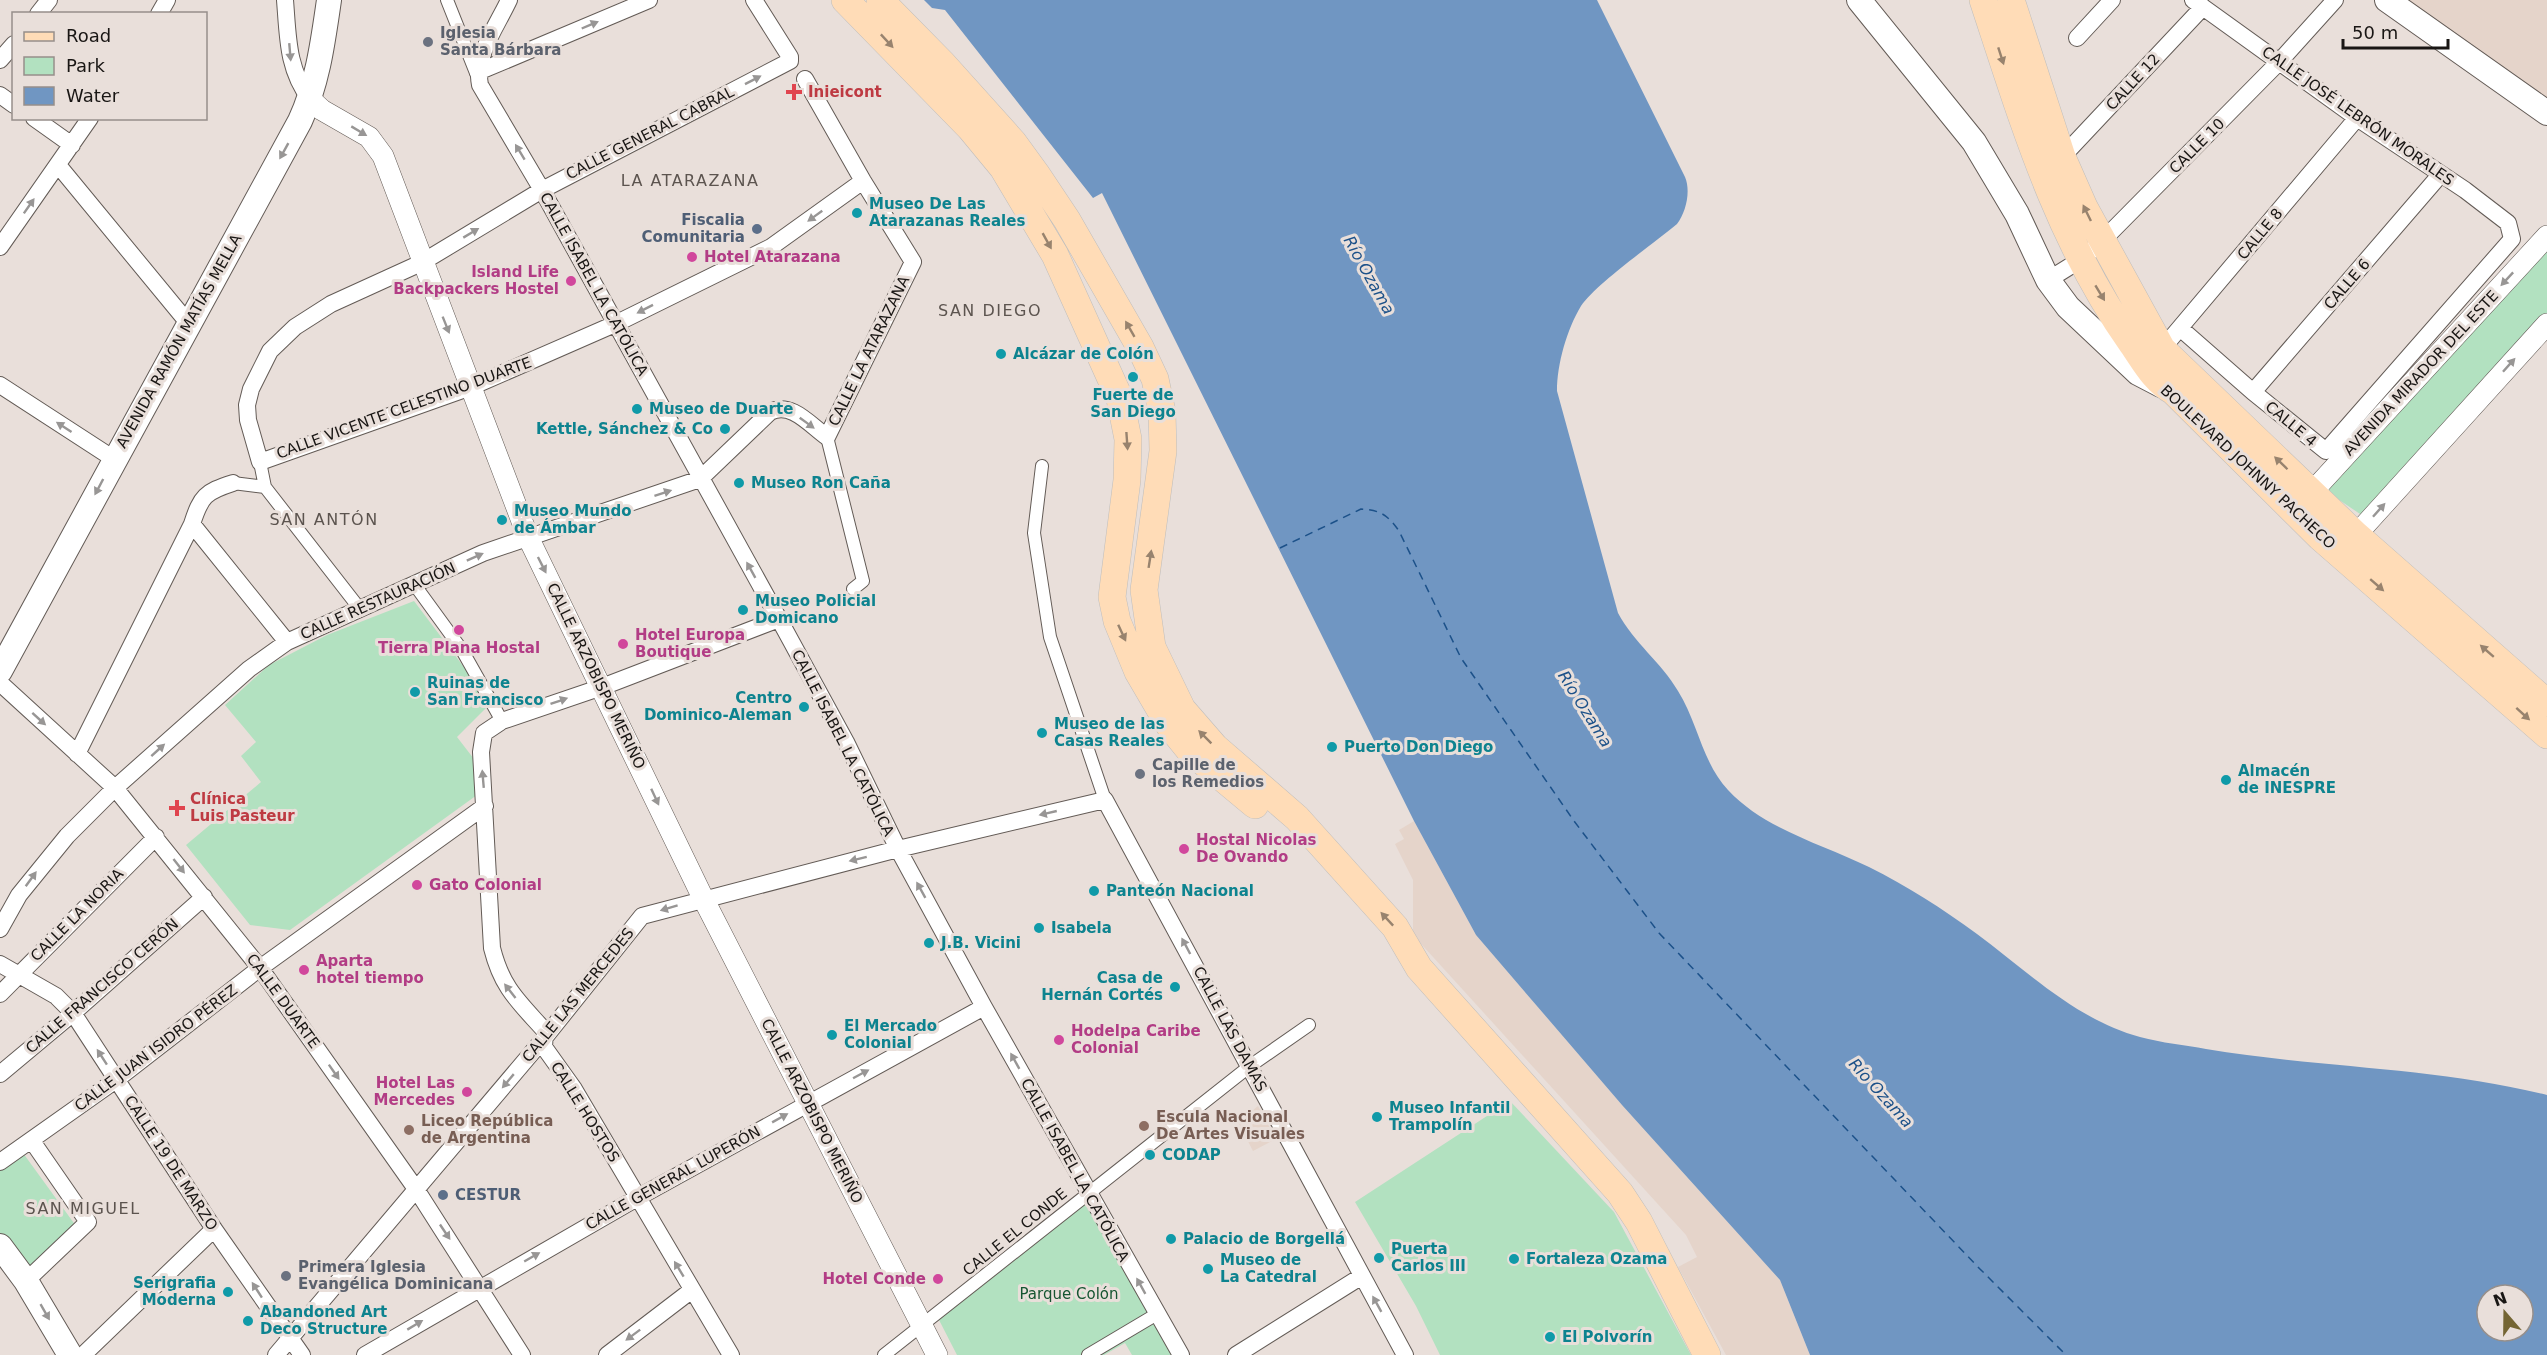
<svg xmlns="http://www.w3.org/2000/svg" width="2547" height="1355" font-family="'DejaVu Sans',sans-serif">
<rect width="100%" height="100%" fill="#e9dfda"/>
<path fill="#e5d4ca" d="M2407,0H2547V100Z
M1414,821L1476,935L1622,1105L1780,1280L1810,1355H1726L1678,1267L1697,1257L1686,1235L1413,935V880L1395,844L1404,839L1399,830Z
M1258,1106L1276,1139L1253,1151L1238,1122Z"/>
<path fill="#b2e1c0" d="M2547,249V319L2363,516L2326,491Z
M414,601L491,703L457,737L474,759L477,795L290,930L250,925L186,845L261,782L241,756L256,742L225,705L269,665L327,635Z
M1510,1101L1614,1212L1691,1355H1440L1416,1306L1355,1202Z
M23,1153L76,1226L29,1268L0,1233V1168Z
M1088,1202L1173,1355H1132L1125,1343L1104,1355H957L938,1318Z"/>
<path fill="#7096c2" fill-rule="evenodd" d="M924,0H1597L1685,177C1691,191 1686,212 1677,224C1653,244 1597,283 1581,306C1567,329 1557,364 1557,391L1618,613C1634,643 1661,662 1678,691C1698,723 1702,762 1728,790C1764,829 1822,844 1869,867C1907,886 1943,909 1977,934C2028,972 2077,1020 2140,1037C2162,1043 2185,1045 2206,1049C2319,1068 2436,1067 2547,1095V1355H1810L1780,1280L1622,1105L1476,935L1414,821L1102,193L1093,198L945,10L932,8ZM2487,1295H2523V1331H2487Z"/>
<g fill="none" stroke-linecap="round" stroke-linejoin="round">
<path stroke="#1c5189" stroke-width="1.5" stroke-dasharray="8 6" stroke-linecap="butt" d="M1280,548L1361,509C1380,510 1388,515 1399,531L1461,658L1574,821L1659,933L1977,1266L2066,1355"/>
<g stroke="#635b56" stroke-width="14">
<path id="pedestrian" d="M447,0L478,78
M827,437L863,581L853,589
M260,462L265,487L360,609
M1042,466L1034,533L1050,637L1105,800
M233,483L265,487
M414,584L462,650L502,721
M884,1355L1250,1066L1309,1025
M1088,1355L1157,1314"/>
</g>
<g stroke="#635b56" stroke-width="18">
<path id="minor" d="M285,0C288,36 287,69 310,99
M509,0C497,26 474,56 480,85L542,190L779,619L846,742L898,849L984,1007L1181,1355
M754,0L790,57V61L542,190L421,263L331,304L295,327L270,351L251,389L247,405L248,420L260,462L471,387L615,324L771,247L863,181
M38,14L49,0
M159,14L167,0
M2077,38L2112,0
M0,60L14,44
M478,72L649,0
M0,95L14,105
M34,118L72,145
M2062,157L2203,7
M58,165L189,324
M0,247L90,118
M2048,280L2080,260L2101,242L2279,62L2335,0
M2180,328L2253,392L2326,451L2512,239L2508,223L2465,190L2357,118L2193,0
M2162,349L2357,118
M0,385L114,459
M2253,392L2440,175
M192,524L287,642
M0,683L115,788L260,968L416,1189L522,1355
M77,754L192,524C201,496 205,492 233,483
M0,929L19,895L67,836L115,788L249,669L287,642L483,553L700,479L770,412C791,401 810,425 827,437L913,262L863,181L805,79
M0,964L56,996L73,1013L214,1229L302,1355
M0,994L156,837
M0,1074L73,1013L204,897
M0,1162L116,1080L260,968L485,806
M26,1281L88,1222L32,1141
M83,1355L214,1229
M276,1355L546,1036L642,916L898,849L1105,800L1405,1355
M365,1355L637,1198L984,1007
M607,1355L692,1290
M731,1355L574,1089L544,1047L545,1031C518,1001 502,988 492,948L481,752L484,733L502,721L602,687L779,619
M1236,1355L1362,1276"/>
</g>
<g stroke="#635b56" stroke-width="22">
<path id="tertiary" d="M310,99L322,110L369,137L383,156L528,537L703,898L937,1355
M2302,503L2547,236
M2346,546L2547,324"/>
</g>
<g stroke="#635b56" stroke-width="26">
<path id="secondary" d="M1859,0L1974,142L2017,214L2048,280L2068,307L2138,373L2161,385
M2387,0L2547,113
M0,671L300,121C318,82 323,41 329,0
M0,1246L26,1281L70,1355"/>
</g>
<g stroke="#bfbebd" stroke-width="28">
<path id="primary" d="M845,0L970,128L1003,168L1055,255L1120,399L1128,439L1127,480L1112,597L1117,621L1138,672L1169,725L1190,751L1255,805
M880,0L943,64L1013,142L1037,175L1067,220L1140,347L1155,379L1162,412L1163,451L1144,590L1152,647L1182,709L1215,747L1297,818L1395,927L1419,968L1620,1193L1639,1222L1707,1355
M1983,0C2023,121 2057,238 2132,344C2144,361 2154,381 2173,391L2320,537L2547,735
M2011,0L2062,157L2084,207L2162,349L2356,535L2547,703"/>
</g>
<use href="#pedestrian" stroke="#fff" stroke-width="12"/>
<use href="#minor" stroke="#fff" stroke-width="16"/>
<use href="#tertiary" stroke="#fff" stroke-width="21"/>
<use href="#secondary" stroke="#fff" stroke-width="24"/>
<use href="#primary" stroke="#ffdcb7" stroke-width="27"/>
</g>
<defs><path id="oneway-solid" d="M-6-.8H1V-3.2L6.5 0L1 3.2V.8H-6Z" transform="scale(1.5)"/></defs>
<g fill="#989695">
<use href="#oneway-solid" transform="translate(590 25) rotate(-23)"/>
<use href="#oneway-solid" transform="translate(290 52) rotate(85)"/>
<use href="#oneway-solid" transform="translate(753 80) rotate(-27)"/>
<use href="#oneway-solid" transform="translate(359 131) rotate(31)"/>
<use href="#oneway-solid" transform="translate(284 151) rotate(119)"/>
<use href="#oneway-solid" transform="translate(520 152) rotate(-121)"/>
<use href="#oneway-solid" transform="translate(29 206) rotate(-55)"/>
<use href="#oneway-solid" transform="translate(815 216) rotate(144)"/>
<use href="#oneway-solid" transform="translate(471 233) rotate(-31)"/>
<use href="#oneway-solid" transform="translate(2507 279) rotate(133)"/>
<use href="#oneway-solid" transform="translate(645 309) rotate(153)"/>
<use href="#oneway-solid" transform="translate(446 325) rotate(68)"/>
<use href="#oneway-solid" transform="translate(2509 365) rotate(-48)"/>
<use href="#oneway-solid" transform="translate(807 423) rotate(36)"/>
<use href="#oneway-solid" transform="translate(64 427) rotate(-147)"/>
<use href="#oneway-solid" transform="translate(99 487) rotate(118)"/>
<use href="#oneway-solid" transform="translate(663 493) rotate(-18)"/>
<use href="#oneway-solid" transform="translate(2379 510) rotate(-48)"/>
<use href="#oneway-solid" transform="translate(475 557) rotate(-24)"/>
<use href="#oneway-solid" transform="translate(542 565) rotate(63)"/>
<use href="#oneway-solid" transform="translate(751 570) rotate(-119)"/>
<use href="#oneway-solid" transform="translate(559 701) rotate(-19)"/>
<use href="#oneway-solid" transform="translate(39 719) rotate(42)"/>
<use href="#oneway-solid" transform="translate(158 750) rotate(-42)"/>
<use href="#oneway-solid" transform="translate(483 779) rotate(-95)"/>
<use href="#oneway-solid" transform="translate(655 797) rotate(65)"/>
<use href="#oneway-solid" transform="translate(1048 813) rotate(167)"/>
<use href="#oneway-solid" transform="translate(858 859) rotate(166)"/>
<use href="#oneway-solid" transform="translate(179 866) rotate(52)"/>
<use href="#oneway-solid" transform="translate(31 879) rotate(-54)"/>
<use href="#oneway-solid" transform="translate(921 890) rotate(-119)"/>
<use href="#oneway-solid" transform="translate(669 908) rotate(163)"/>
<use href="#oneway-solid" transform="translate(1186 946) rotate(-118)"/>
<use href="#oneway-solid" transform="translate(510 991) rotate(-128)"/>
<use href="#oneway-solid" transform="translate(102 1057) rotate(-123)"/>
<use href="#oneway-solid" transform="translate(1015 1061) rotate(-119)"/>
<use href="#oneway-solid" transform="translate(334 1072) rotate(55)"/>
<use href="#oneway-solid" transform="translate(861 1074) rotate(-28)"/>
<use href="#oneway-solid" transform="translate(508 1081) rotate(130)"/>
<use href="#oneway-solid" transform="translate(780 1118) rotate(-29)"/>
<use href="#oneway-solid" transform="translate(445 1232) rotate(56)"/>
<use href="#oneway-solid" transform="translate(532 1257) rotate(-30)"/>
<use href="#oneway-solid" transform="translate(679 1269) rotate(-121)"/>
<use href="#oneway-solid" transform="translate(1141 1286) rotate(-119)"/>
<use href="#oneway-solid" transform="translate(257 1290) rotate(-123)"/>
<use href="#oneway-solid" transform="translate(1377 1304) rotate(-119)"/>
<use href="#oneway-solid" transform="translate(45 1312) rotate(60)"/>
<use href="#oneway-solid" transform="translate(415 1325) rotate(-31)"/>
<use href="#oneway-solid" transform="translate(633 1335) rotate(143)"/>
</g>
<g fill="#98836e">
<use href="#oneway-solid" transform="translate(887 41) rotate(47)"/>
<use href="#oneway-solid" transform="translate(2001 56) rotate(72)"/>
<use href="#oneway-solid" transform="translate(2087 213) rotate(-116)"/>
<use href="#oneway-solid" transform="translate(1047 241) rotate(61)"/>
<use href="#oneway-solid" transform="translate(2100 293) rotate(59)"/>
<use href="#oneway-solid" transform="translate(1130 329) rotate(-120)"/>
<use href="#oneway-solid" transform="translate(1127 441) rotate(86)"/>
<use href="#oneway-solid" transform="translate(2281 463) rotate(-136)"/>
<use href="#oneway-solid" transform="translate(1150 559) rotate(-81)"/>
<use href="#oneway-solid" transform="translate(2377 585) rotate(41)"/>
<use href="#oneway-solid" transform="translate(1122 633) rotate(65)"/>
<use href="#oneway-solid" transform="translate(2487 651) rotate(-139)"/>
<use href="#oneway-solid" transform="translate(2523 714) rotate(42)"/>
<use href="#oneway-solid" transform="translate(1205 737) rotate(-135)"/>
<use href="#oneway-solid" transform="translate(1387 919) rotate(-133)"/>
</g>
<g fill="#6b7280" stroke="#e9dfda" stroke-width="2">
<circle cx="428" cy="42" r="6"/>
<circle cx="1140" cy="774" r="6"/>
<circle cx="286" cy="1276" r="6"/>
</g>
<g fill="#e0444e" stroke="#e9dfda" stroke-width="2">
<path d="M791 83h6v6h6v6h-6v6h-6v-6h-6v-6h6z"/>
<path d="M174 799h6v6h6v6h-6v6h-6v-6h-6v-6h6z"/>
</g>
<g fill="#0f9aa8" stroke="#e9dfda" stroke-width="2">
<circle cx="857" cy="213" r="6"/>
<circle cx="1001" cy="354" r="6"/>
<circle cx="1133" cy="377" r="6"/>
<circle cx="637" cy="409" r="6"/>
<circle cx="725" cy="429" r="6"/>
<circle cx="739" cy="483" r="6"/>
<circle cx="502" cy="520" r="6"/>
<circle cx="743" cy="610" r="6"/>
<circle cx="415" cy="692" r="6"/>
<circle cx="804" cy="707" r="6"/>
<circle cx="1042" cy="733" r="6"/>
<circle cx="1332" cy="747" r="6"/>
<circle cx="2226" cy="780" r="6"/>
<circle cx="1094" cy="891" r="6"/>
<circle cx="1039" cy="928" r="6"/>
<circle cx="929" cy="943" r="6"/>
<circle cx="1175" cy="987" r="6"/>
<circle cx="832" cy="1035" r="6"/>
<circle cx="1377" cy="1117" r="6"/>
<circle cx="1150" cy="1155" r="6"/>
<circle cx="1171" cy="1239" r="6"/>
<circle cx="1379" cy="1258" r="6"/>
<circle cx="1514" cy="1259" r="6"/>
<circle cx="1208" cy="1269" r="6"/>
<circle cx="228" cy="1292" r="6"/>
<circle cx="248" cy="1321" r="6"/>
<circle cx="1550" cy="1337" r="6"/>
</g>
<g fill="#5c6f8a" stroke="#e9dfda" stroke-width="2">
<circle cx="757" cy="229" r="6"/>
<circle cx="443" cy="1195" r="6"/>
</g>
<g fill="#d1479c" stroke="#e9dfda" stroke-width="2">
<circle cx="692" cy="257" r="6"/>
<circle cx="571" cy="281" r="6"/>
<circle cx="459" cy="630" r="6"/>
<circle cx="623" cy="644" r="6"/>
<circle cx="1184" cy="849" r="6"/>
<circle cx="417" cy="885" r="6"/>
<circle cx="304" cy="970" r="6"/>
<circle cx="1059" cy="1040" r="6"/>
<circle cx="467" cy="1092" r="6"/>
<circle cx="938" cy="1279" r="6"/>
</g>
<g fill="#8d6e63" stroke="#e9dfda" stroke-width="2">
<circle cx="1144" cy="1126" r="6"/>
<circle cx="409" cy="1130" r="6"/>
</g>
<g text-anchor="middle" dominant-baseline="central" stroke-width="6" stroke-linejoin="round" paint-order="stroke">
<g font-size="15" font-weight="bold" fill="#5b616d" stroke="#e9dfda" text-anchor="start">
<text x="440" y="33">Iglesia<tspan x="440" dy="17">Santa Bárbara</tspan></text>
<text x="1152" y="765">Capille de<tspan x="1152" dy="17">los Remedios</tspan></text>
<text x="298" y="1267">Primera Iglesia<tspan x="298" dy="17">Evangélica Dominicana</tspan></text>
</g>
<g font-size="15" fill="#191614" stroke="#e9dfda">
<text transform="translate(2133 82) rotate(-47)">CALLE 12</text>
<text transform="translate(2358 116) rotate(35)">CALLE JOSÉ LEBRÓN MORALES</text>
<text transform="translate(650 133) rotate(-27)">CALLE GENERAL CABRAL</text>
<text transform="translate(2197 146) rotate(-45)">CALLE 10</text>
<text transform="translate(2260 234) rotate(-50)">CALLE 8</text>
<text transform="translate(594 284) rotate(61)">CALLE ISABEL LA CATÓLICA</text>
<text transform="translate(2347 284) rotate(-49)">CALLE 6</text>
<text transform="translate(179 341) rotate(-61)">AVENIDA RAMÓN MATÍAS MELLA</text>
<text transform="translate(869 351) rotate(-64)">CALLE LA ATARAZANA</text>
<text transform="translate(2421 373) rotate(-47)">AVENIDA MIRADOR DEL ESTE</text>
<text transform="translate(404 408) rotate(-20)">CALLE VICENTE CELESTINO DUARTE</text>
<text transform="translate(2291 424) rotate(40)">CALLE 4</text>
<text transform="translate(2248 467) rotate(43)">BOULEVARD JOHNNY PACHECO</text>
<text transform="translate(378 601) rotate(-24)">CALLE RESTAURACIÓN</text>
<text transform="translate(596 676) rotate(64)">CALLE ARZOBISPO MERIÑO</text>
<text transform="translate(843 743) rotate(63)">CALLE ISABEL LA CATÓLICA</text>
<text transform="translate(77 915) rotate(-45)">CALLE LA NORIA</text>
<text transform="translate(102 986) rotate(-41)">CALLE FRANCISCO CERÓN</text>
<text transform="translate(578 995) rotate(-51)">CALLE LAS MERCEDES</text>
<text transform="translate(283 1001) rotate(54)">CALLE DUARTE</text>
<text transform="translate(1230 1029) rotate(62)">CALLE LAS DAMAS</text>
<text transform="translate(156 1048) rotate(-37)">CALLE JUAN ISIDRO PÉREZ</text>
<text transform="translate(812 1111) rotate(63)">CALLE ARZOBISPO MERIÑO</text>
<text transform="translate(585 1112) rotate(58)">CALLE HOSTOS</text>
<text transform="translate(171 1163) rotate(57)">CALLE 19 DE MARZO</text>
<text transform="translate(1075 1170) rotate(61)">CALLE ISABEL LA CATÓLICA</text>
<text transform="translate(673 1178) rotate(-29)">CALLE GENERAL LUPERÓN</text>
<text transform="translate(1015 1232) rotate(-39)">CALLE EL CONDE</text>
</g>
<g font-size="15" font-weight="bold" fill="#be3a42" stroke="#e9dfda" text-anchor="start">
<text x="808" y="92">Inieicont</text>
<text x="190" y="799">Clínica<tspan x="190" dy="17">Luis Pasteur</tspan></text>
</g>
<g font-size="15" font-weight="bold" fill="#0d838f" stroke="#e9dfda" text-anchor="start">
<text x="869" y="204">Museo De Las<tspan x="869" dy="17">Atarazanas Reales</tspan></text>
<text x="1013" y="354">Alcázar de Colón</text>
<text x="1133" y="395" text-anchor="middle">Fuerte de<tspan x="1133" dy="17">San Diego</tspan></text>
<text x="649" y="409">Museo de Duarte</text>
<text x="713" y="429" text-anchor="end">Kettle, Sánchez &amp; Co</text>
<text x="751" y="483">Museo Ron Caña</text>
<text x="514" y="511">Museo Mundo<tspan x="514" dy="17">de Ámbar</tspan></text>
<text x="755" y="601">Museo Policial<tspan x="755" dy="17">Domicano</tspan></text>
<text x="427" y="683">Ruinas de<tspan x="427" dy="17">San Francisco</tspan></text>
<text x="792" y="698" text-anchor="end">Centro<tspan x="792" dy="17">Dominico-Aleman</tspan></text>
<text x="1054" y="724">Museo de las<tspan x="1054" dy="17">Casas Reales</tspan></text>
<text x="1344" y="747">Puerto Don Diego</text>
<text x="2238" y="771">Almacén<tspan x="2238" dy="17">de INESPRE</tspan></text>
<text x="1106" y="891">Panteón Nacional</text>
<text x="1051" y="928">Isabela</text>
<text x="941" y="943">J.B. Vicini</text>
<text x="1163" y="978" text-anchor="end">Casa de<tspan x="1163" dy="17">Hernán Cortés</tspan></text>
<text x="844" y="1026">El Mercado<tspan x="844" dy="17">Colonial</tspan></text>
<text x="1389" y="1108">Museo Infantil<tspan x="1389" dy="17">Trampolín</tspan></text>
<text x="1162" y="1155">CODAP</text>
<text x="1183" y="1239">Palacio de Borgellá</text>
<text x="1391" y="1249">Puerta<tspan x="1391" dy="17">Carlos III</tspan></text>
<text x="1526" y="1259">Fortaleza Ozama</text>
<text x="1220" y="1260">Museo de<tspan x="1220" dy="17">La Catedral</tspan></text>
<text x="216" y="1283" text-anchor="end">Serigrafia<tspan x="216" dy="17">Moderna</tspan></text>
<text x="260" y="1312">Abandoned Art<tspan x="260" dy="17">Deco Structure</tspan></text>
<text x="1562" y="1337">El Polvorín</text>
</g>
<g font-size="15" font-weight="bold" fill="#4e5e75" stroke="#e9dfda" text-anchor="end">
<text x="745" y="220">Fiscalia<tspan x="745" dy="17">Comunitaria</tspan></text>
<text x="455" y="1195" text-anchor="start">CESTUR</text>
</g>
<g font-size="15" font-weight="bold" fill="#b23c85" stroke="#e9dfda" text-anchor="start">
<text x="704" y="257">Hotel Atarazana</text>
<text x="559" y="272" text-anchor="end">Island Life<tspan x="559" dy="17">Backpackers Hostel</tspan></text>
<text x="635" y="635">Hotel Europa<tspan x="635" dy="17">Boutique</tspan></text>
<text x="459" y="648" text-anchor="middle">Tierra Plana Hostal</text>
<text x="1196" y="840">Hostal Nicolas<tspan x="1196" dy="17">De Ovando</tspan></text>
<text x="429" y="885">Gato Colonial</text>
<text x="316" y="961">Aparta<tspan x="316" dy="17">hotel tiempo</tspan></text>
<text x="1071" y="1031">Hodelpa Caribe<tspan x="1071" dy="17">Colonial</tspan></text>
<text x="455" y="1083" text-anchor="end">Hotel Las<tspan x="455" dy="17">Mercedes</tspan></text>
<text x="926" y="1279" text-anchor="end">Hotel Conde</text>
</g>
<g font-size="15" font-weight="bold" fill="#785e54" stroke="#e9dfda" text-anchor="start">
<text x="1156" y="1117">Escula Nacional<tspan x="1156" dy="17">De Artes Visuales</tspan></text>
<text x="421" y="1121">Liceo República<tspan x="421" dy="17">de Argentina</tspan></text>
</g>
<g font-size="15" fill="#155531" stroke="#e9dfda">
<text x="1069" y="1294">Parque Colón</text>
</g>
<g font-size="16" letter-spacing="1.5" fill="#5c544f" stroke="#e9dfda">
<text x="690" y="180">LA ATARAZANA</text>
<text x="990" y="310">SAN DIEGO</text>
<text x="324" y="519">SAN ANTÓN</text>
<text x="83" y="1208">SAN MIGUEL</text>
</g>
<g font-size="16" font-style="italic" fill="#1c5189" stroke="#e9dfda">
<text transform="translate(1369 275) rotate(61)">Río Ozama</text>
<text transform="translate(1585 709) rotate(58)">Río Ozama</text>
<text transform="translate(1881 1093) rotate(48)">Río Ozama</text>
</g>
</g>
<rect x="12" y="12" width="195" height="108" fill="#e9dfda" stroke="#968f8b" stroke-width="1.5"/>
<rect x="24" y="32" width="30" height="9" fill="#ffdcb7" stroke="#968f8b" stroke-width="1.5"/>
<text x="66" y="42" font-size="18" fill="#191614">Road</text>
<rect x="24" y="57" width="30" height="18" fill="#b2e1c0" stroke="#968f8b" stroke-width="1.5"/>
<text x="66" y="72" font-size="18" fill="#191614">Park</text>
<rect x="24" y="87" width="30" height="18" fill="#7096c2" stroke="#968f8b" stroke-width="1.5"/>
<text x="66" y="102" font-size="18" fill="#191614">Water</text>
<g transform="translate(2505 1313) rotate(340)"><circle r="28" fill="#e9dfda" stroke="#968f8b" stroke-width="1.5"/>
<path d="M0-4.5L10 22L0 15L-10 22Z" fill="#746533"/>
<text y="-9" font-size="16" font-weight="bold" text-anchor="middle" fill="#191614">N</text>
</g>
<path d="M2343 39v9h105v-9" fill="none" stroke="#191614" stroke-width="3"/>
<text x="2352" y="39" font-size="18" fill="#191614" stroke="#e9dfda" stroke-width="4.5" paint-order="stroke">50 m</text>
</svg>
